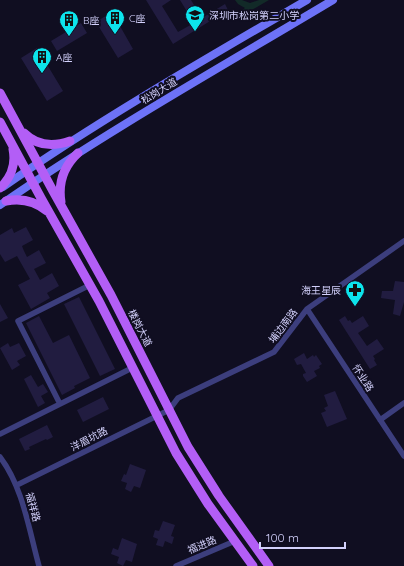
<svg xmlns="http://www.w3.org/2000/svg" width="404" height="566" font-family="Quicksand,'Noto Sans SC',sans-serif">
<rect width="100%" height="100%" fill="#100e21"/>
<path fill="#122a28" d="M235,0H242L250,3L259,0H269L243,15L241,11L245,8L238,4Z"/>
<path fill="#211c40" d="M146,0H171L162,6L178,32L194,23L180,0H191L202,18L225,4L228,10L173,44Z
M112,12L133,49L118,58L96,22Z
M81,23L87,33L57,51L51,41Z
M37,48L63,91L47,101L21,58Z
M26,227L33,240L22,246L24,251L27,257L39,250L46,263L34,269L40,280L52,273L59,286L47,293L50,298L31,309L18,285L30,279L17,256L5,262L0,254V235L12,228L14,233Z
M395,281L404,282V302L400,316L393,314L395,300L381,298L382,291H393Z
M79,297L115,369L100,376L64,304Z
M0,304L8,318L0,322Z
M39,316L53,343L69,335L90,378L74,386L75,388L62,395L26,323Z
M345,316L348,321L350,320L352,323L363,316L369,326L358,333L367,346L377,339L384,349L373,356L375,359L374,360L377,365L370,369L339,320Z
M8,343L10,347L19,343L26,356L17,361L20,365L12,370L0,348Z
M304,353L307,359L313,355L314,357L316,355L322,364L319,366L320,368L314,371L317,376L307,382L303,376V374L306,373L301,364L297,365L294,359Z
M31,375L38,387L43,384L48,392L41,396L45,403L38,407L24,379Z
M335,391L347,419L327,427L321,413L326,411L324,408L328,406L324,395Z
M103,397L109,409L83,422L77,410Z
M47,425L53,437L47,440L46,439L29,447L30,449L25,451L19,439Z
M130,464L146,470L140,488L134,486L131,492L125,489L127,483L121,481L124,474L126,475Z
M163,521L175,525L171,536L174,537L172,544L165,541L163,547L156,545L158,539L153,537L155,530L159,531Z
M122,538L137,544L132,562L126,560L123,566L117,563L119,557L111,554L113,548L118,550Z"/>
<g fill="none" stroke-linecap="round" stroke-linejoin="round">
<path stroke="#3c3e7d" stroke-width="5.5" d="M307,309L404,456
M60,404L18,321L90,285
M380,420L404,403
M0,434L132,368
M0,457C23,487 29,530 39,566
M17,485L169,410L178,398L274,352L307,309L404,241
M176,566L235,541"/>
<path stroke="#6d72f7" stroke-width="8" d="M3,187C101,119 204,60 307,0
M0,205C107,131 221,67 333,0"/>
<path stroke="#b35ef6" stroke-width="9" d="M0,93L53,191L111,295L188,447L219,496L269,566
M0,122L41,198L99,301L176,453L208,504L253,566
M24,133C37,146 53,147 70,141
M0,188C11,178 16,164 13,149
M6,201C21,198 35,201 47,211
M61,202C58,183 64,166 78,153"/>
</g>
<defs>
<g id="school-pin" transform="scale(1)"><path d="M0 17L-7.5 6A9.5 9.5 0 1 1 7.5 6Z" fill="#0de4ec" stroke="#100e21"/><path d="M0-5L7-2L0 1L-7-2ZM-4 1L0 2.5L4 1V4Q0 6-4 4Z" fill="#111"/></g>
<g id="building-pin" transform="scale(1)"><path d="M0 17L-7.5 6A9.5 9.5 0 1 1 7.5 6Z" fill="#0de4ec" stroke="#100e21"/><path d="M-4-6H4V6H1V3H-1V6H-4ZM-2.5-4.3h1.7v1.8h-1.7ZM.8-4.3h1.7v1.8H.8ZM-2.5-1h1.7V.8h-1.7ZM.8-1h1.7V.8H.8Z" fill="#111"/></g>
<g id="pharmacy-pin" transform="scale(1)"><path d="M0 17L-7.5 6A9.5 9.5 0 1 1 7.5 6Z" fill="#0de4ec" stroke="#100e21"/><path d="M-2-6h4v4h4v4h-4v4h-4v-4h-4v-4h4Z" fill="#111"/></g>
</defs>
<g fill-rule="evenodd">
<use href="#school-pin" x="195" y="15"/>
<use href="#building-pin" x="115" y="18"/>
<use href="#building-pin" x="69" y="20"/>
<use href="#building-pin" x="42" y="57"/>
<use href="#pharmacy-pin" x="355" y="290"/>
</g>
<g text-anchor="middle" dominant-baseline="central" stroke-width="4" stroke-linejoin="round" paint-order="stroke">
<g font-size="10" fill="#d3d1fc" stroke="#100e21" text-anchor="start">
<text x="209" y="15">深圳市松岗第二小学</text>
<text x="129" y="18">C座</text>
<text x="83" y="20">B座</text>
<text x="56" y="57">A座</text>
<text x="341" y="290" text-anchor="end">海王星辰</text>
</g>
<g font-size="10" fill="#d3d1fc" stroke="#100e21">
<text transform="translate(159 91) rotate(-31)">松岗大道</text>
<text transform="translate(283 326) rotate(-53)">埔边南路</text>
<text transform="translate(140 328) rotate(63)">楼岗大道</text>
<text transform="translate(363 378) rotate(57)">怀业路</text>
<text transform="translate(89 439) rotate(-27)">洋眉坑路</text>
<text transform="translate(33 507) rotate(75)">福祥路</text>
<text transform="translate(202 545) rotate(-23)">福进路</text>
</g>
</g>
<path d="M260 542v6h85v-6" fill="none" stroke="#d3d1fc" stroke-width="2"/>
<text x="266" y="542" font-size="12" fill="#d3d1fc" stroke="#100e21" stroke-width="3" paint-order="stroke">100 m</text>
</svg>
